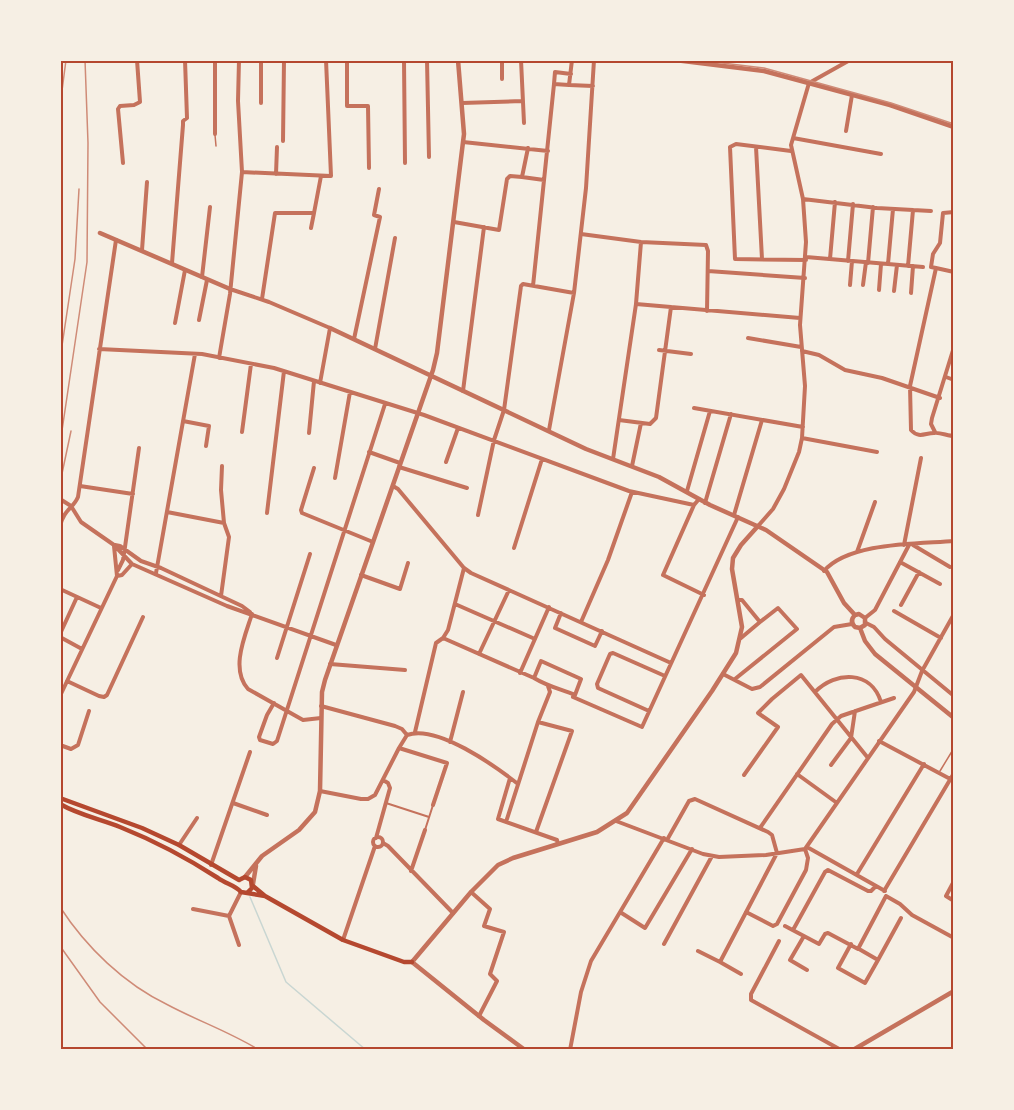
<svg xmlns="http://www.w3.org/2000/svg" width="1014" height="1110" font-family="Roboto,sans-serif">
<rect width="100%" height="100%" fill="#f6efe4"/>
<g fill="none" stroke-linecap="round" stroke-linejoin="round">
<path stroke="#c9d6d2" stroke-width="1.5" d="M250,897L286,982L366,1050"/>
<path stroke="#c5725c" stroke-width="1.5" d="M215,135L216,146
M940,771L954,748"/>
<path stroke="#c5725c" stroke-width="2" d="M386,803L429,817
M425,830L433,805"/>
<path stroke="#c5725c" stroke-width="4" d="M215,60V134
M261,60V103
M347,60V106H368L369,168
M404,60L405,163
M427,60L429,157
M502,60V79
M521,60L524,123
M572,60L569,85L593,86
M569,85L554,84L555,72L571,74
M462,103L522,101
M846,131L852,95
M793,138L881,154
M283,141L284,60
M463,142L548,151
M756,147L762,259
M791,151L736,144L730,147L735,259L806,260
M123,163L118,109L120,106L134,105L140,102L137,60
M242,172L331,176L326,60
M276,174L277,147
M522,177L544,180
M803,199L877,208L931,211
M454,222L499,230L507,179L510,176L522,177L528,148
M311,228L314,213
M581,234L641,242L706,245L708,251L707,311
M142,250L147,182
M806,257L923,267
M830,259L835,202
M848,261L853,204
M172,263L183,125V121L187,118L185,60
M868,263L873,207
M888,264L893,209
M908,266L913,210
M936,268L931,267L933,254L940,243L943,213L954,212
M708,271L805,278
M954,272L936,268L910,386L911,430C919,439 925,433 934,433C940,432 948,436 954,436
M202,277L210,207
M850,285L852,261
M863,285L866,262
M533,286L554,84
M230,289L269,302L330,328L320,383
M879,290L881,264
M894,291L897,265
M911,293L913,266
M262,299L275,213H314L321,176
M636,304L800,318
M199,320L207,280
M175,323L185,270
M748,338L801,347
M354,339L380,217L374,215L379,189
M99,349L202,354L274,368L424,415L629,491L694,505
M375,349L395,238
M659,350L691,354
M802,351L819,355L845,370L882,378L940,398
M219,358L230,294L242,172L238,101L239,60
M946,377L954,380
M463,391L484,227
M694,408L803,427
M619,420L650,424L656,418L671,307
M183,421L209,426L206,446
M549,430L574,293L586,188L594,60
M242,432L251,364
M935,432L931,424L932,418L954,347
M309,433L314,381
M802,438L877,452
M369,452L400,463
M613,459L636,304L641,242
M446,462L458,428
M222,466L221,490L224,523
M632,466L641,423
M399,467L467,488
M314,468L301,510L302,513L373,542
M335,478L350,392
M80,486L133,494
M393,486L398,489L464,568L471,573L671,663
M687,491L710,411
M60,499L71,506L81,522L114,545L132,564L227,606L336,645
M699,499L694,505L663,575L704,595
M705,503L731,414
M167,512L224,523L229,537L221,596
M267,513L284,371
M478,515L494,440L504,410L521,286L523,284L574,293
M734,515L762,420
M60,526C64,509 73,509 78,497L116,240
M758,526L773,509L784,489L799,452L802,438L805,386L800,325L806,242L803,199L791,145L809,83L850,60
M115,545L120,546L141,561L161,568L242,606L250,612
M904,545L921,458
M913,545L950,567
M514,548L542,459
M857,552L875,502
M900,562L940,584
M118,570L123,560L125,547L139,448
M824,571C849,542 918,544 954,541
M156,573L195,354
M361,575L400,589L408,563
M117,576L122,575L132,564
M60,589L101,608
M455,604L535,639
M901,605L919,572
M894,611L941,638
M561,613L555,628L595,646L602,631
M252,614C245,636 230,669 248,689L303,720L321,718
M865,618L875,610L909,545
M581,622L608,560L632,492
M866,623L874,627L885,639L954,696
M60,634L77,597
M60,637L82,649
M443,638L534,678C547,686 560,689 575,695L573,697L642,727L738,517
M741,638L760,622
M479,654L509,590
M277,658L310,554
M330,664L405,670
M520,673L549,607
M723,674L752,689L760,687L834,627L852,624
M534,678L541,661L581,679L575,695
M735,679L797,629L778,608L760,622L742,600H738
M67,681L99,696L104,697L107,695L143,617
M815,692C836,671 871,670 881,702
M60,696L117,576L114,546
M274,703L267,715L259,737L260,740L273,744L277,741L385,404
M321,706L395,726L402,729L407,735
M649,711L598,688L597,684L610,654L613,653L665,676
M538,722L550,692L548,686
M415,732L436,643L443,638L448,630L464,568
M407,735C437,724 495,766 518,784
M879,741L954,781
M450,742L463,692
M60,745L71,749L78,745L89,711
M399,748L447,763L433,805
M831,765L851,738L855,711
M797,774L837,803
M744,775L778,727L758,713L772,699L801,675L868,758
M510,778L498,819L557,840L558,844
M320,791L361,799H368L375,795L399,748L407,735
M233,803L267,815
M616,821L703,854L719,857L766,855L805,849L914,692L922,671L954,614
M506,822L538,722L572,731L536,832
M760,828L832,724L841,716L894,698
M373 842a5 5 0 1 1 10 0a5 5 0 1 1-10 0Z
M376,838L390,788L388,783L383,780
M667,840L689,801L695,799L768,832L772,835L777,853L720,962L741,974
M383,843L388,846L453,913
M179,845L197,818
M807,847L885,891
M211,865L250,752
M411,871L425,830
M857,874L924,764
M954,881L946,896L954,901
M884,891L954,773
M471,892L490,909L484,926L504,932L490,974L497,981L479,1016
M886,896L900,904L912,915L954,938
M193,909L229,916L241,892
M620,912L645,928L692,849
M746,912L773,926L777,924L806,870L808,858L805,849
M229,916L239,945
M785,926L819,944L825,934L828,933L858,949L886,896
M793,930L825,872L828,870L868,891H871L876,886
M804,936L790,960L807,970
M343,940L375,846
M779,941L751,994V1000L841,1050
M664,944L712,856
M851,944L838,968L865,983L878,960L859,949
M698,951L720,962
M878,960L901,918
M570,1050L581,992L591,961L664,838"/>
<path stroke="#c5725c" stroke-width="4.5" d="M675,60L764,71L890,105L954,127
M100,233L230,289
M330,328L586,449L659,477L710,505L766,530L827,572L844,603L855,615
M855,615L859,614L865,618V625L860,628
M855,615C851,619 851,623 855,627L860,628
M860,628L865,641L875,654L954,718
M245,877L262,856L299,830L315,812L320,791L322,692L325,680L433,370L437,353L464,134L458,60
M253,884L256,866
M525,1050L484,1020L412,962L471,892L498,865L513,858L597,832L627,813L712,691L736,653L742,627L732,569L733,558L741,545L758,526
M853,1050L954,991"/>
<path stroke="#b5482f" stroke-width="4.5" d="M60,798L142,828L179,845L239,880
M60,804C79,815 100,819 120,827C155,841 187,858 218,878C226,884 235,885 241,892L265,896
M239,880L245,877L251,880L252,888L248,892
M253,886L265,896L343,940L404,962H412"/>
<path stroke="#cf8b77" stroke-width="1.5" d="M697,60L764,68L891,103L954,124"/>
<path stroke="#cf8b77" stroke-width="1.5" d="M60,106L66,60
M60,359L75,259L79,189
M60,444L87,262L88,143L85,60
M60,483L71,431
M60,907C86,947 124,984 168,1005C198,1021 230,1032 259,1050
M60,946L100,1002L148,1050"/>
</g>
<rect width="1014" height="1110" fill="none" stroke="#f6efe4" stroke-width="123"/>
<rect x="62" y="62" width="890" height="986" fill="none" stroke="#b5482f" stroke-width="2"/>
</svg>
